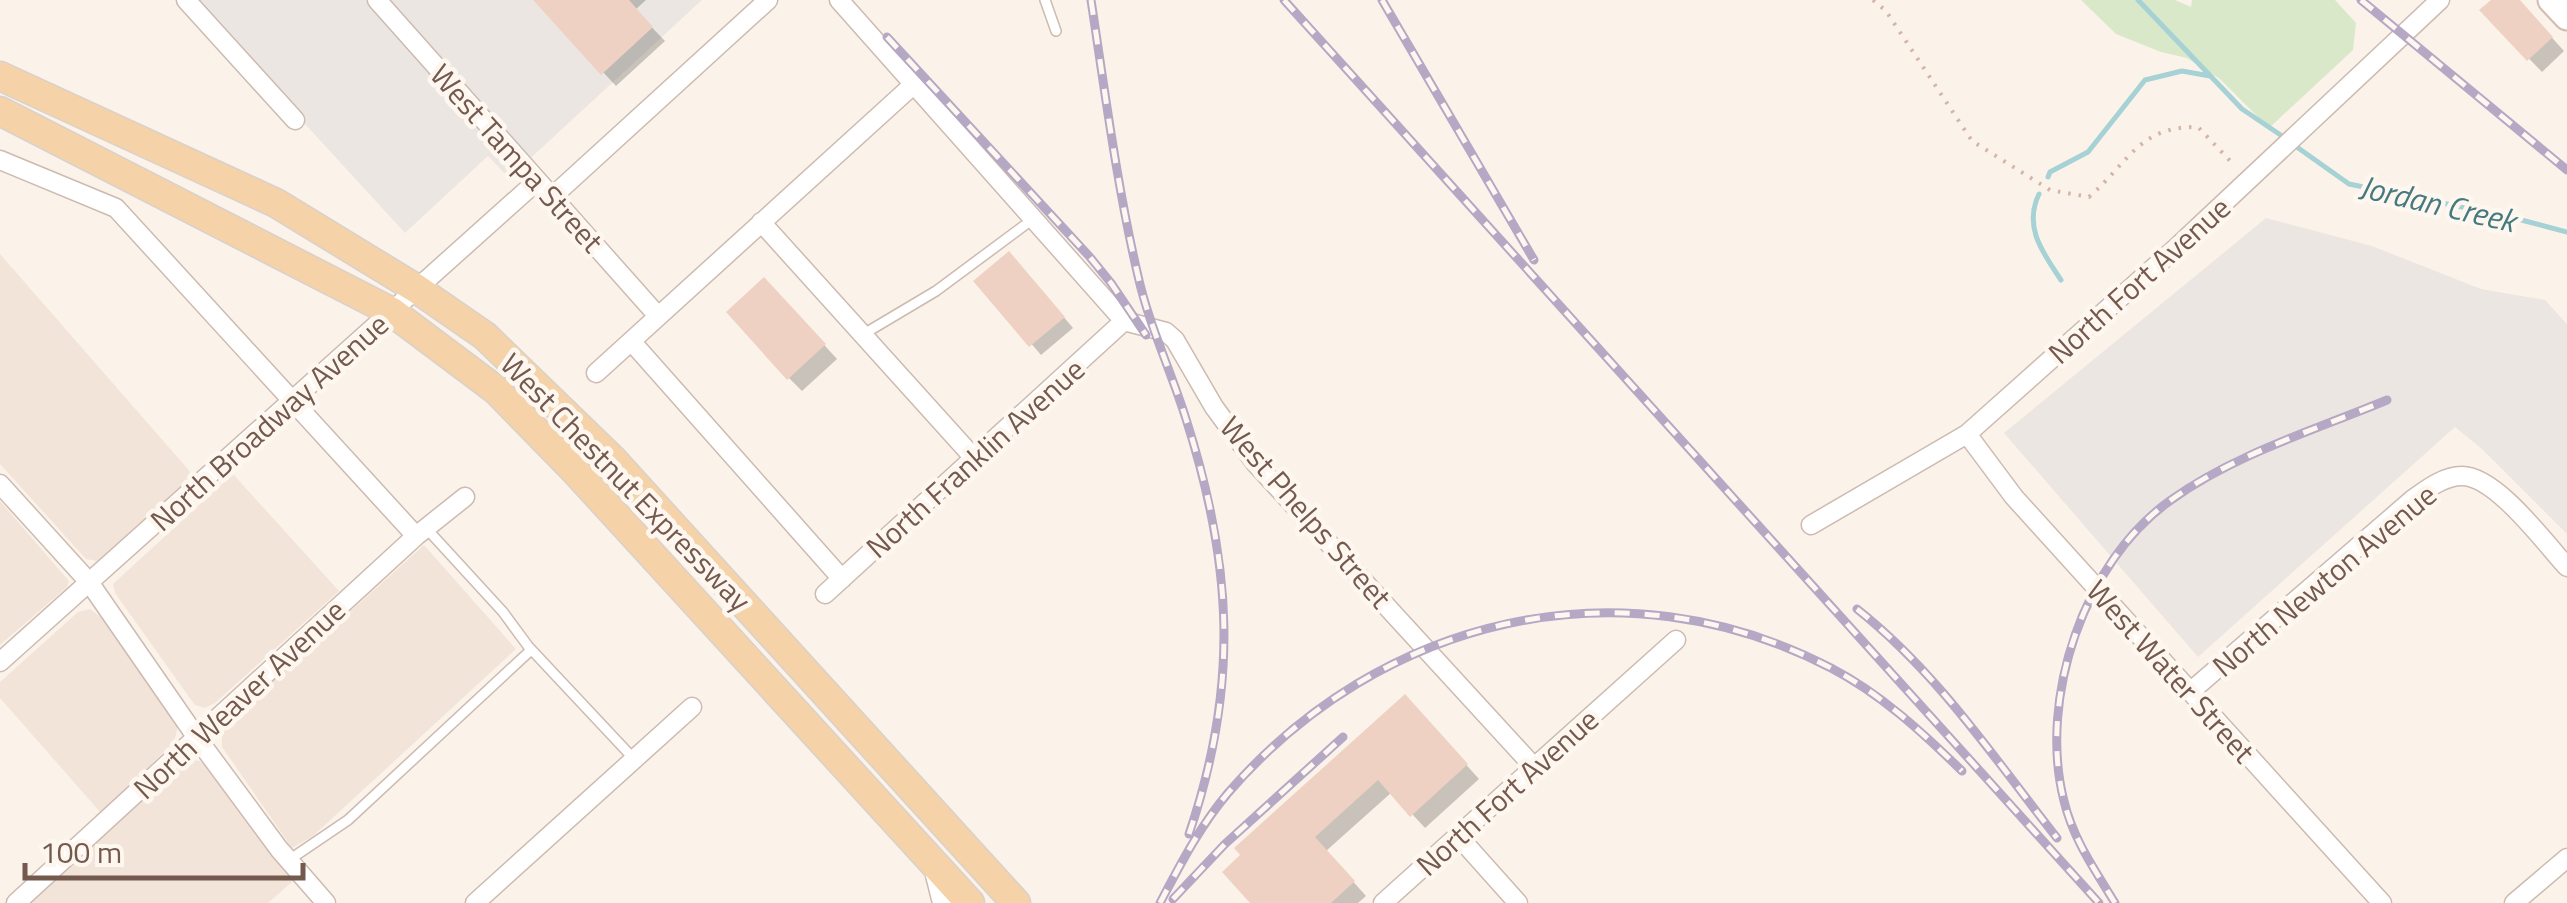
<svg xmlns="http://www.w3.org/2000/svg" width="2567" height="903" font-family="'Titillium Web',sans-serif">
<rect width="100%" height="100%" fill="#fbf3e9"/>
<path fill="#f2e4d8" d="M0,254L193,475L97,561L86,559L0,464Z
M233,474L339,591L215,703L205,708L195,705L189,697L115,593L113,584Z
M0,501L69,581L67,587L0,645Z
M424,545L516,649L313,836L292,848L222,747V727Z
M90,609L107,622L178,726L174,742L101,813L0,698V682L78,612Z
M192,760L200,761L208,768L293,881L268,903H28L181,765Z"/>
<path fill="#ece6e2" d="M191,0H702L509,178L488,156L405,233Z
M2266,218L2372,246L2481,289L2545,300L2567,324V534L2483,450L2455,427L2198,657L2004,433Z"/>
<path fill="#d8e8c8" d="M2081,0H2175L2191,7L2192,0H2335L2356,23L2353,50L2269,128L2220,79L2187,58L2161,52L2116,34Z"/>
<path fill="#0003" d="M536,0H646L635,10L665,41L616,86Z
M2495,0H2518L2564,51L2542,72L2483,11Z
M1019,264L1073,328L1041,355L977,281Z
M777,293L837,359L802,391L789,378Z
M1418,711L1479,779L1425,828L1392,792L1326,851L1366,896L1358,903H1253Z"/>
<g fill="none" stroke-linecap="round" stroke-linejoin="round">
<path stroke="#a6d1d5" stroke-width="5" d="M2138,0L2242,109L2285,138
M2294,145L2349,184L2506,216L2567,232
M2048,177L2050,172L2088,152L2145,80L2182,71L2210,76
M2039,194C2023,227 2043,253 2061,280"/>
</g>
<path fill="#efd1c3" d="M533,0H629L653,27L601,75Z
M2491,0H2520L2553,37L2527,61L2479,10Z
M1009,251L1065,317L1029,347L973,281Z
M764,277L826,344L787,380L726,312Z
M1405,694L1468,764L1410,817L1378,780L1315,837L1355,881L1331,903H1250L1222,872L1240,855L1234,848Z"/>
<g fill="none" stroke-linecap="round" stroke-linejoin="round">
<g stroke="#cdbab0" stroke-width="12">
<path id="lane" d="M1045,0L1056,31
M862,335L936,291L1033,219
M426,528L503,612L528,646L634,759
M289,860L348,820L531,650"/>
</g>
<g stroke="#cdbab0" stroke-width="21">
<path id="street" d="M186,0L295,120
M377,0L658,316
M839,0L1124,321L1166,332L1175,340L1214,407L1256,464L1534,767
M0,160L116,208L416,536
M552,197L768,0
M761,222L974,458
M631,341L842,579
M596,373L913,85
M1967,434L2014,497L2382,903
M0,484L89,582L197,738L279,849L326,903
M1811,525L1967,434L2177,247L2440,0
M825,594L1124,321
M0,662L537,181
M2190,692L2413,499C2427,489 2444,476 2462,476C2496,476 2545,543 2567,567
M1459,837L1518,903
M933,867L942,903
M16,903L416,536L465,497
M475,903L692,707
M1383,903L1676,640
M2514,903L2567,858"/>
</g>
<g stroke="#d1bcb0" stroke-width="29">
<path id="secondary" d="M2551,0L2567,17"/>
</g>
<g stroke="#d8d1cd" stroke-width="31">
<path id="primary" d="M0,76L276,203L417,289L485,336L613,460L1016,903
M0,111L392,312L496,390L577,473L970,903"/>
</g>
<path stroke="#d4b4a6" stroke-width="4" stroke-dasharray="2.5 8" stroke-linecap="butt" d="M1873,0L1886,11L1972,141L2050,190L2089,197C2129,162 2139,126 2198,127L2235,166"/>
<use href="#lane" stroke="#fff" stroke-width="9"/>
<use href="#street" stroke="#fff" stroke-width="18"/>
<use href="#secondary" stroke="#fff" stroke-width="25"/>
<use href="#primary" stroke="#f5d2a7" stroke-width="28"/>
<g stroke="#b5a8c5" stroke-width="9">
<path id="rail" d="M1091,0C1105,92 1117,186 1138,276C1149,325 1171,371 1186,419C1233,566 1239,687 1189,834
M1284,0L2099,903
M1382,0L1534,260
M2361,0L2567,170
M887,37L1089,256L1111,283L1146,335
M1857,609C1938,673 1994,758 2057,838
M1173,899L1225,844L1343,737
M1160,903C1180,865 1200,826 1228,793C1380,617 1621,559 1831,668C1881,694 1922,732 1962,771
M2115,903C2095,870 2073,839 2064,801C2038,699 2084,561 2171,500C2235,454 2315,430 2387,400"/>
</g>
<use href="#rail" stroke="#fef7f0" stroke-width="5" stroke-dasharray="15" stroke-linecap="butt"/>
</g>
<g text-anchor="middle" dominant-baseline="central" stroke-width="9" stroke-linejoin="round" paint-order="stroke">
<g font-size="30" fill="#74594e" stroke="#fef7f0">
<text transform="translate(517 158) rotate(48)">West Tampa Street</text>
<text transform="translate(2139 280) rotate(-42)">North Fort Avenue</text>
<text transform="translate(269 422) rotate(-42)">North Broadway Avenue</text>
<text transform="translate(975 458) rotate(-42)">North Franklin Avenue</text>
<text transform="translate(626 482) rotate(46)">West Chestnut Expressway</text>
<text transform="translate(1306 512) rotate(49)">West Phelps Street</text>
<text transform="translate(2324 580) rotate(-40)">North Newton Avenue</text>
<text transform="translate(2171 671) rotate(48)">West Water Street</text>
<text transform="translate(239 699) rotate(-43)">North Weaver Avenue</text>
<text transform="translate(1507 792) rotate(-42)">North Fort Avenue</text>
</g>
<g font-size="32" font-style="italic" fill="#467a7f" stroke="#fef7f0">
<text transform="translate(2438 203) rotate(13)">Jordan Creek</text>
</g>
</g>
<path d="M25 863v15h278v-15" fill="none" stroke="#74594e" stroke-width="5"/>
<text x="40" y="863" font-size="30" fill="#74594e" stroke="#fef7f0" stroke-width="8" paint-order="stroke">100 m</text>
</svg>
